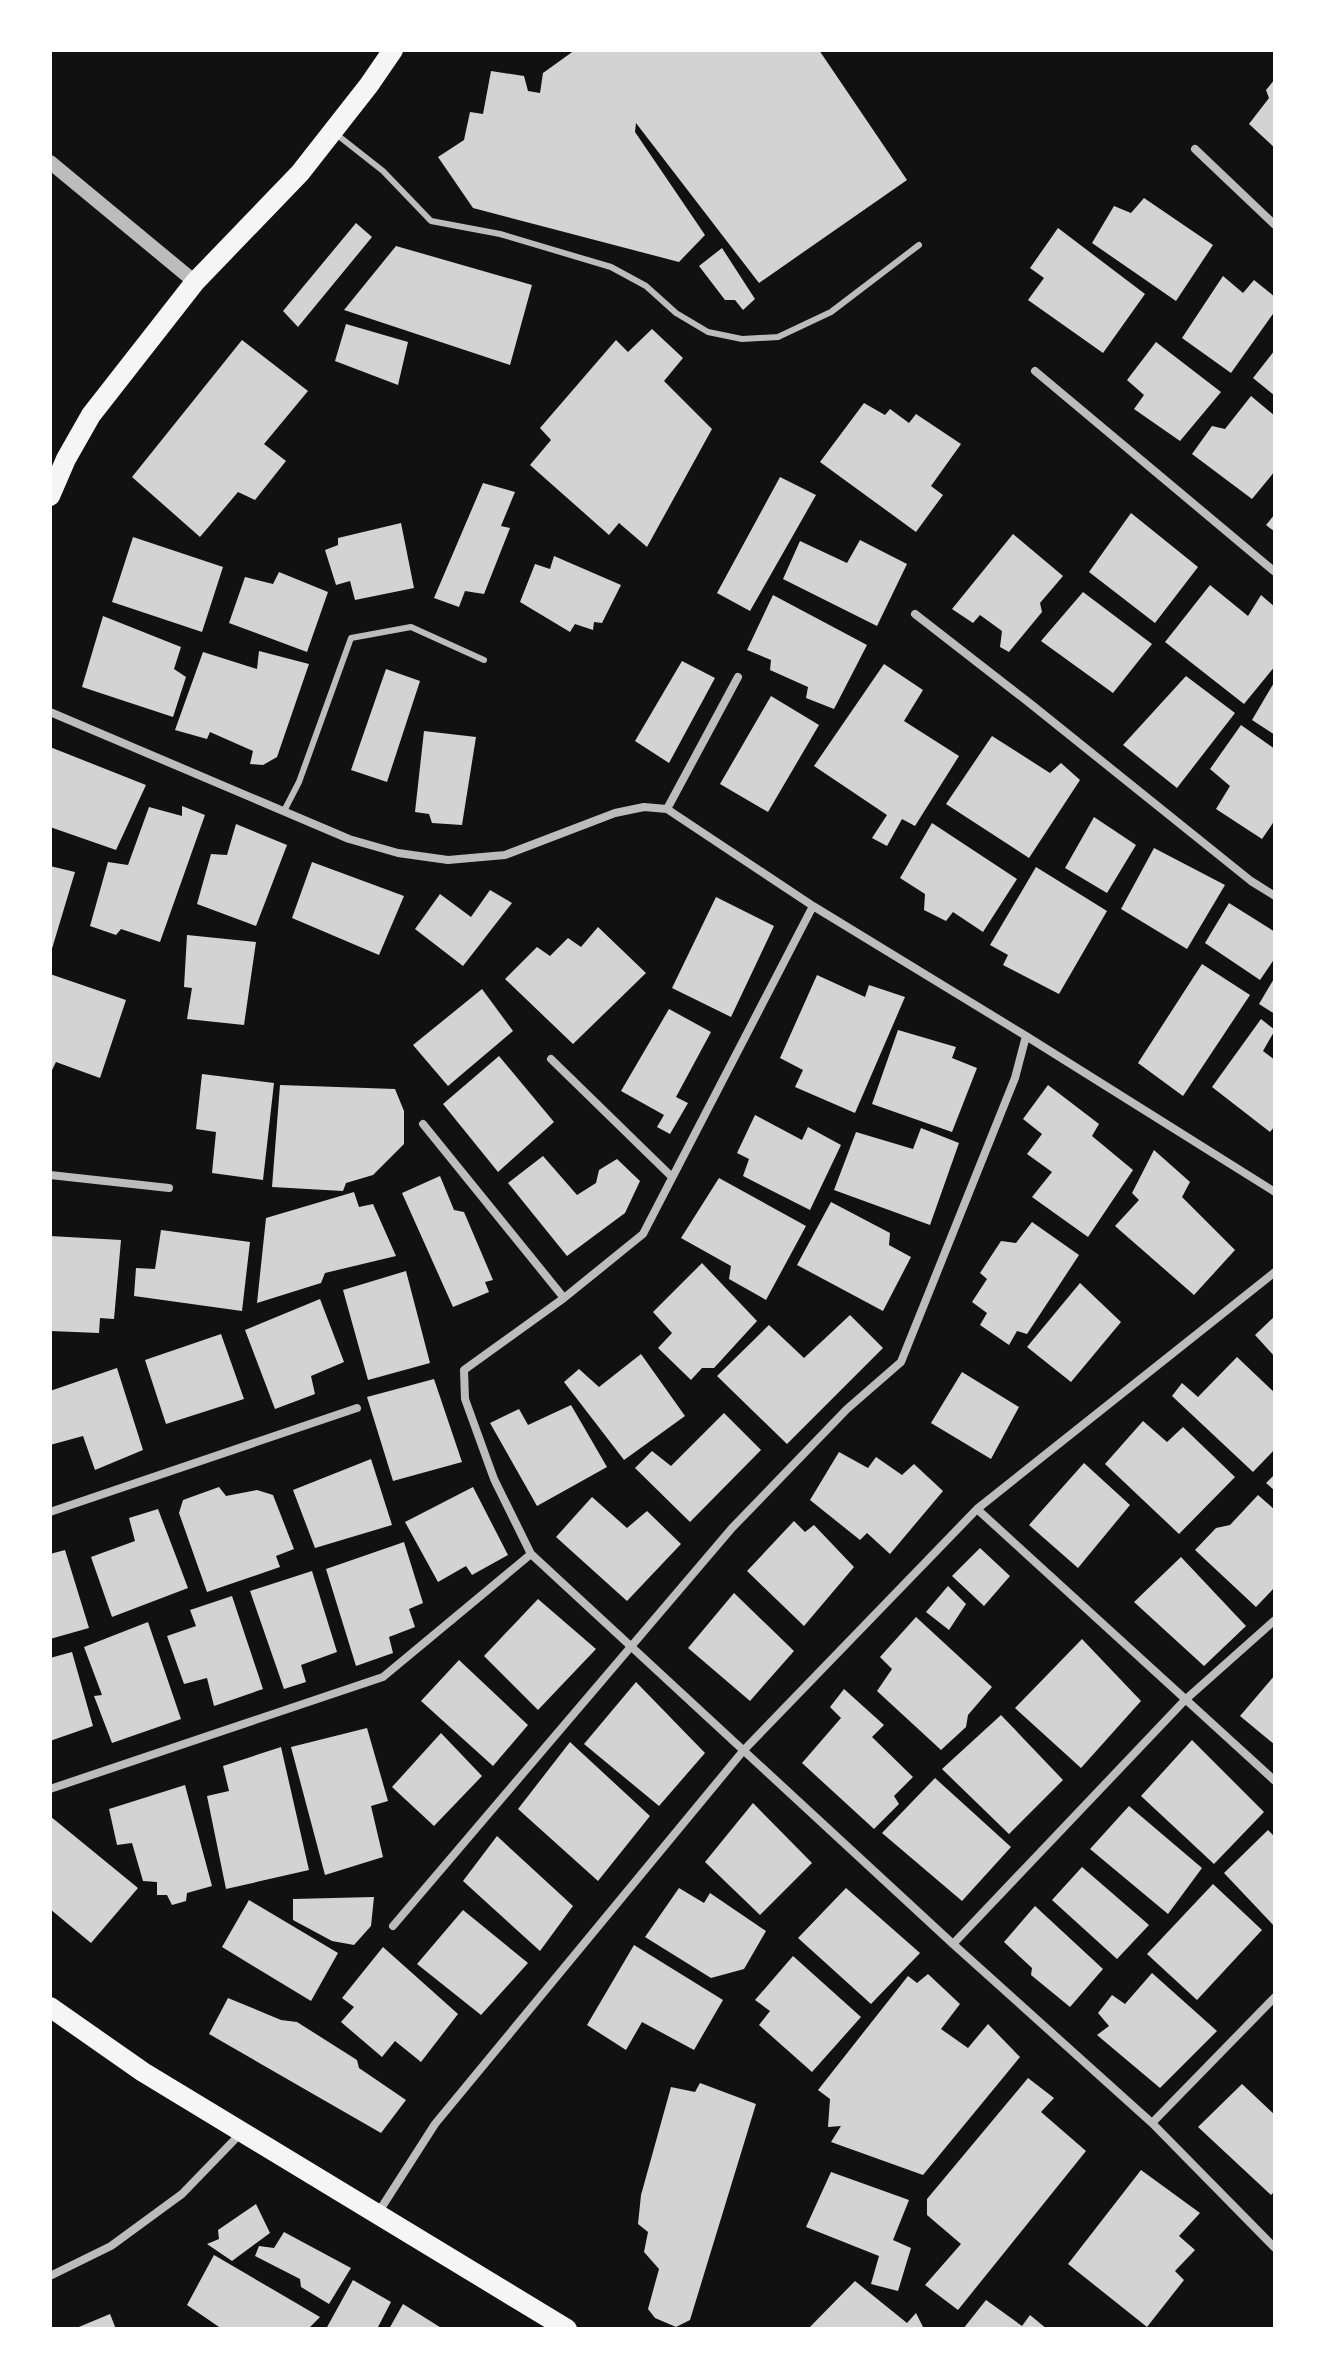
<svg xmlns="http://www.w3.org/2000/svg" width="1325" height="2379" font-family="Figtree,sans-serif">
<rect width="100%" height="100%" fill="#111"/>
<path fill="#d3d3d3" d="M575,50H819L907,180L759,283L636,123L635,132L705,235L679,262L473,208L438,157L464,140L470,112L483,114L491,71L524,76L528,91L540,93L543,73Z
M1275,79V148L1249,124L1269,98L1266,90Z
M1144,198L1213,245L1176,301L1092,243L1114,206L1131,213Z
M356,223L372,237L298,327L283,311Z
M1058,228L1145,294L1103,353L1028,300L1044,278L1030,268Z
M396,246L532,285L510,365L344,310Z
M722,248L755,299L743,310L735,300H725L699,266Z
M1223,276L1243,293L1254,280L1275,297V311L1231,373L1182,338Z
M346,324L408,342L398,385L335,361Z
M652,329L683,358L664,381L712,429L647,547L619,523L609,535L530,465L551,440L540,428L616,340L628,352Z
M242,340L308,391L264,444L286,461L255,500L238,492L200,537L132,477Z
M1156,342L1221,392L1180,441L1134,409L1144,395L1127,380Z
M1275,350V396L1253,378Z
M1251,396L1275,416V471L1252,499L1192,454L1212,426L1225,429Z
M864,403L885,415L890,409L909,423L916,414L961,444L931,486L943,495L916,532L820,462Z
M780,477L816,495L750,611L717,593Z
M483,483L515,492L501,526L510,528L484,594L465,591L459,607L434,598Z
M1131,513L1198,567L1155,623L1089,572Z
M1275,514V532L1266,525Z
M401,523L414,588L355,600L350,581L336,585L325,550L338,545V538Z
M1013,534L1063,576L1040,603L1042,612L1009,652L1000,647L1002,631L980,615L973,623L952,609Z
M133,537L223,567L202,632L112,602Z
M860,540L907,564L877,626L783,579L800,541L847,563Z
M554,556L621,585L602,623L594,622L593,630L575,624L570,632L520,602L535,564L550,569Z
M279,572L328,592L307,652L229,623L245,577L273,584Z
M1210,585L1248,616L1261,595L1275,607V666L1244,704L1165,642Z
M1083,592L1152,644L1113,693L1041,641Z
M773,595L867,645L834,709L806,698L808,687L770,670L771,660L747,650Z
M103,616L181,647L174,669L186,677L173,717L82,687Z
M259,651L309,664L277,757L263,765L250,764L253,751L210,732L207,739L175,730L203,652L257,669Z
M682,661L715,678L669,763L635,741Z
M884,664L923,690L904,721L959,756L915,826L902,819L887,846L872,838L887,815L814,766Z
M386,669L420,681L387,782L351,770Z
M1186,676L1235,713L1177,788L1123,745Z
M1275,681V735L1252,720Z
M771,696L819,725L768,812L720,784Z
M1241,725L1275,749V820L1262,839L1216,809L1230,786L1210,769Z
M424,731L476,737L462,825L432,823L429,814L415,812Z
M992,736L1050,773L1061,763L1080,780L1029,858L946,804Z
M50,747L146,785L116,850L50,827Z
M182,806L205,815L160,942L121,929L116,935L90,926L108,862L128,865L149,807L182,816Z
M1094,817L1136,845L1107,893L1065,868Z
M932,823L1017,879L983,932L953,912L946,921L924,910L925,894L900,878Z
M236,824L287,845L256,926L197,904L211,854L227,855Z
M1154,848L1225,885L1187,949L1121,909Z
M312,862L404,896L379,955L292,918Z
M50,866L75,872L51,952H50Z
M1036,867L1107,911L1059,994L1003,965L1008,955L990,945Z
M490,890L512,903L463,966L415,929L440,894L471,917Z
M716,897L774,926L731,1017L672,988Z
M1229,903L1275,932V958L1260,980L1205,943Z
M598,927L646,973L573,1044L505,979L537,947L550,956L568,938L581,947Z
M187,935L256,942L244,1025L187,1019L192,988L184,987Z
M1202,964L1250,995L1183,1096L1138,1063Z
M50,974L126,1000L100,1078L56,1062L50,1074Z
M817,975L865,997L869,985L905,997L855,1113L795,1087L803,1070L780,1058Z
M1275,977V1014L1259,1004Z
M482,989L513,1031L448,1086L413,1045Z
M669,1009L711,1032L676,1097L688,1103L670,1134L657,1127L664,1115L621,1091Z
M1261,1019L1275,1030L1263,1051L1275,1060V1126L1270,1132L1212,1087Z
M898,1030L956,1047L952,1058L977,1068L952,1132L872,1104Z
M499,1056L554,1122L498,1172L443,1104Z
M202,1074L274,1083L263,1180L212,1173L216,1132L196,1129Z
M280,1085L395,1089L404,1111V1144L373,1175L346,1183L343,1191L272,1187Z
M1048,1085L1099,1124L1092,1136L1133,1170L1088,1237L1032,1197L1052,1172L1027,1154L1042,1134L1023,1119Z
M755,1115L802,1140L808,1127L841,1145L810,1210L743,1176L749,1159L737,1153Z
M921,1128L959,1143L930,1225L834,1190L856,1132L913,1149Z
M1154,1150L1190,1182L1182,1197L1235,1250L1194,1295L1115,1226L1139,1200L1132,1193Z
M543,1156L577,1195L596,1183L599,1170L617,1159L640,1181L625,1213L567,1256L508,1183Z
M440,1176L454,1210L464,1212L493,1280L485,1282L489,1292L453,1307L402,1193Z
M719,1178L806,1226L766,1300L729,1279L731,1266L681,1238Z
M354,1192L359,1207L373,1204L396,1256L325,1273L321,1283L257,1303L266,1218Z
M831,1202L890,1233L889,1245L911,1257L883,1311L797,1265Z
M1032,1222L1079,1255L1027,1334L1017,1331L1009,1345L980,1325L987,1313L972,1302L987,1279L980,1273L1001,1241L1016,1243Z
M161,1230L250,1242L242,1311L134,1296L136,1268L155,1269Z
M50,1236L121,1240L114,1319L100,1318L99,1333L50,1331Z
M702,1263L757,1321L714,1368H702L691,1380L658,1348L672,1333L653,1312Z
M406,1271L430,1363L368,1380L343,1290Z
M1080,1283L1121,1322L1071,1382L1027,1347Z
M320,1299L344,1362L311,1376L315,1394L275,1409L245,1330Z
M850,1315L883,1348L787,1444L717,1376L769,1325L804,1358Z
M1275,1316V1357L1255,1335Z
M221,1334L244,1399L166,1424L145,1360Z
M641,1354L685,1416L624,1460L564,1382L579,1369L599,1387Z
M1237,1357L1275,1393V1449L1253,1472L1172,1396L1182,1383L1198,1397Z
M117,1368L143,1450L95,1470L83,1436L50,1445V1391Z
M962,1372L1019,1407L991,1459L931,1423Z
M434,1379L462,1462L393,1481L367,1397Z
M571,1405L607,1467L537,1506L490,1423L519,1409L528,1425Z
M724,1413L761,1450L690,1522L635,1468L652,1451L671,1466Z
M1143,1421L1167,1442L1183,1427L1235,1477L1179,1534L1105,1464Z
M839,1452L868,1468L876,1457L902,1475L914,1464L943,1491L890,1554L867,1533L860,1540L810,1500Z
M371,1459L392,1525L315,1548L293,1490Z
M1084,1463L1130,1505L1078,1568L1029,1525Z
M1275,1474V1491L1266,1483Z
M219,1487L226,1496L257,1490L273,1495L294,1549L276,1556L280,1567L207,1592L179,1513L183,1500Z
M473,1487L508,1555L472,1575L466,1566L438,1582L405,1522Z
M1258,1495L1275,1510V1587L1256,1607L1195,1550L1216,1528L1230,1525Z
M592,1497L627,1528L647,1511L681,1544L627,1601L556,1537Z
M158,1509L188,1588L112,1617L91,1557L135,1541L129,1518Z
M794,1521L805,1532L814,1525L854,1567L804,1626L747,1571Z
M404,1542L423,1603L409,1609L415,1627L389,1637L393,1653L356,1666L326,1569Z
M980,1548L1010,1576L984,1606L952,1576Z
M65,1550L89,1628L50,1639V1554Z
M1181,1557L1246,1626L1204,1666L1134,1602Z
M312,1571L337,1652L301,1665L306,1682L284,1689L250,1591Z
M948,1586L966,1604L949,1630L926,1612Z
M734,1593L794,1651L750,1701L688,1648Z
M232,1596L263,1689L214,1706L207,1678L184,1684L167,1636L196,1626L190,1610Z
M538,1599L596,1649L538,1710L484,1656Z
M916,1617L992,1687L968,1715L966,1727L941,1750L877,1691L892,1669L880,1657Z
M148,1622L181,1719L112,1743L94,1696L102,1695L84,1647Z
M1082,1639L1141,1701L1081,1768L1015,1708Z
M72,1652L93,1726L50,1741V1658Z
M459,1660L528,1725L493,1766L421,1701Z
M1275,1675V1745L1240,1716Z
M636,1682L705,1753L659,1806L584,1744Z
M844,1689L884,1725L872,1737L913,1777L894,1796L899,1804L874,1829L802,1763L841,1718L830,1707Z
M1001,1715L1063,1780L1009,1834L942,1769Z
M367,1728L388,1801L371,1806L383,1857L325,1875L291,1747Z
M441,1733L482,1776L434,1826L392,1787Z
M1192,1740L1264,1812L1214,1864L1141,1796Z
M570,1742L650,1816L598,1881L518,1809Z
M281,1747L309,1870L226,1889L207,1796L229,1791L223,1766Z
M935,1778L1011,1847L962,1901L882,1833Z
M185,1785L212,1886L187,1893L186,1901L172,1905L167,1895H157V1882L143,1881L132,1843L117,1845L109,1809Z
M753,1803L812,1863L760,1915L705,1862Z
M1129,1806L1202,1868L1168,1914L1090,1849Z
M50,1816L138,1888L91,1943L50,1909Z
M1268,1830L1275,1837V1927L1224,1873Z
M497,1836L573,1906L540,1951L463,1881Z
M1082,1867L1149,1925L1117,1959L1052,1900Z
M1213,1884L1262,1930L1197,2000L1147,1954Z
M679,1888L704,1903L710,1893L766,1931L744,1969L711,1978L645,1937Z
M846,1888L920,1953L871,2004L798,1938Z
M374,1897L371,1926L354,1945L332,1941L293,1920V1899Z
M249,1900L338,1953L311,2001L222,1947Z
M1035,1906L1103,1969L1070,2007L1031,1975L1032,1968L1004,1942Z
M463,1910L528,1963L481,2015L417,1964Z
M634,1945L723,2000L694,2050L642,2022L626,2050L587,2025Z
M383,1947L458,2014L421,2062L395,2041L382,2057L341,2022L354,2007L342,1998Z
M793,1956L861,2017L812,2072L759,2025L770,2011L755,2000Z
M1152,1973L1217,2031L1160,2088L1097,2035L1109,2026L1098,2013L1112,1995L1125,2004Z
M928,1974L960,2004L941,2029L968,2048L988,2024L1020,2057L923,2175L831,2142L841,2126L828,2127L830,2099L818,2090L908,1976L917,1983Z
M228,1998L281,2020L297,2022L357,2060L359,2068L406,2100L381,2133L209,2034Z
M1028,2078L1054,2098L1041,2112L1086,2151L958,2310L925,2285L961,2244L927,2215V2199Z
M700,2083L756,2104L690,2320L676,2327L655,2318L648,2309L659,2269L644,2252L648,2232L638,2224L641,2195L671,2087L695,2092Z
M1242,2084L1275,2115V2191L1271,2195L1198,2127Z
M1141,2170L1200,2213L1179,2236L1195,2250L1175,2271L1184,2280L1147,2327L1068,2264Z
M831,2172L909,2200L893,2240L911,2248L898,2291L871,2284L879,2256L806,2227Z
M256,2204L270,2233L232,2261L207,2244L219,2239L218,2230Z
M284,2232L351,2268L329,2304L301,2287L300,2279L255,2256L259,2246L274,2248Z
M214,2255L320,2317L308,2329H222L187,2305Z
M353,2280L391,2302L377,2329H326Z
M855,2281L907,2323L916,2313L924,2329H808Z
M986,2300L1022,2326L1030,2315L1047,2329H963Z
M403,2304L443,2329H389Z
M110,2314L116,2329H74Z"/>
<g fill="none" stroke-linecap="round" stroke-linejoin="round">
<path stroke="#bcbcbc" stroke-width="6" d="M336,134L383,171L431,221L500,234L611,267L646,286L676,313L708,332L742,339L778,337L831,312L919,245
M284,811L299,782L351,638L411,627L484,660"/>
<path stroke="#bcbcbc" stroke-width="8" d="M1195,149L1275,225
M1035,371L1275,572
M915,614L1032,705L1251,881L1275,896
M50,712L349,839L398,853L448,860L505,855L615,813L644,807L667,809L813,906L1026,1036L1275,1192
M667,809L738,677
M551,1059L672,1177
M423,1124L564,1298
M50,1175L169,1188
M977,1509L1275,1781
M50,1512L357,1408
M531,1554L494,1479L465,1399L464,1370L564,1298L643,1234L813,906
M50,1789L383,1677L531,1554L953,1944L1152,2123L1275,2248
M393,1926L732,1528L847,1409L901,1362L1015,1078L1026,1036
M953,1944L1185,1700L1275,1620
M1152,2123L1275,1997
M378,2213L435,2124L743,1751L977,1509L1275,1272
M50,2276L111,2246L182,2194L242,2132"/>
<path stroke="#bcbcbc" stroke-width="14" d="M50,162L195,282"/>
<path stroke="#f5f5f5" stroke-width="20" d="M50,496L66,459L91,415L195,282L300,173L369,85L393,50
M50,2007L143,2072L567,2329"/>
</g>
<rect width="1325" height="2379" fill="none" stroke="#ffffff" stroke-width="104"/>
</svg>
